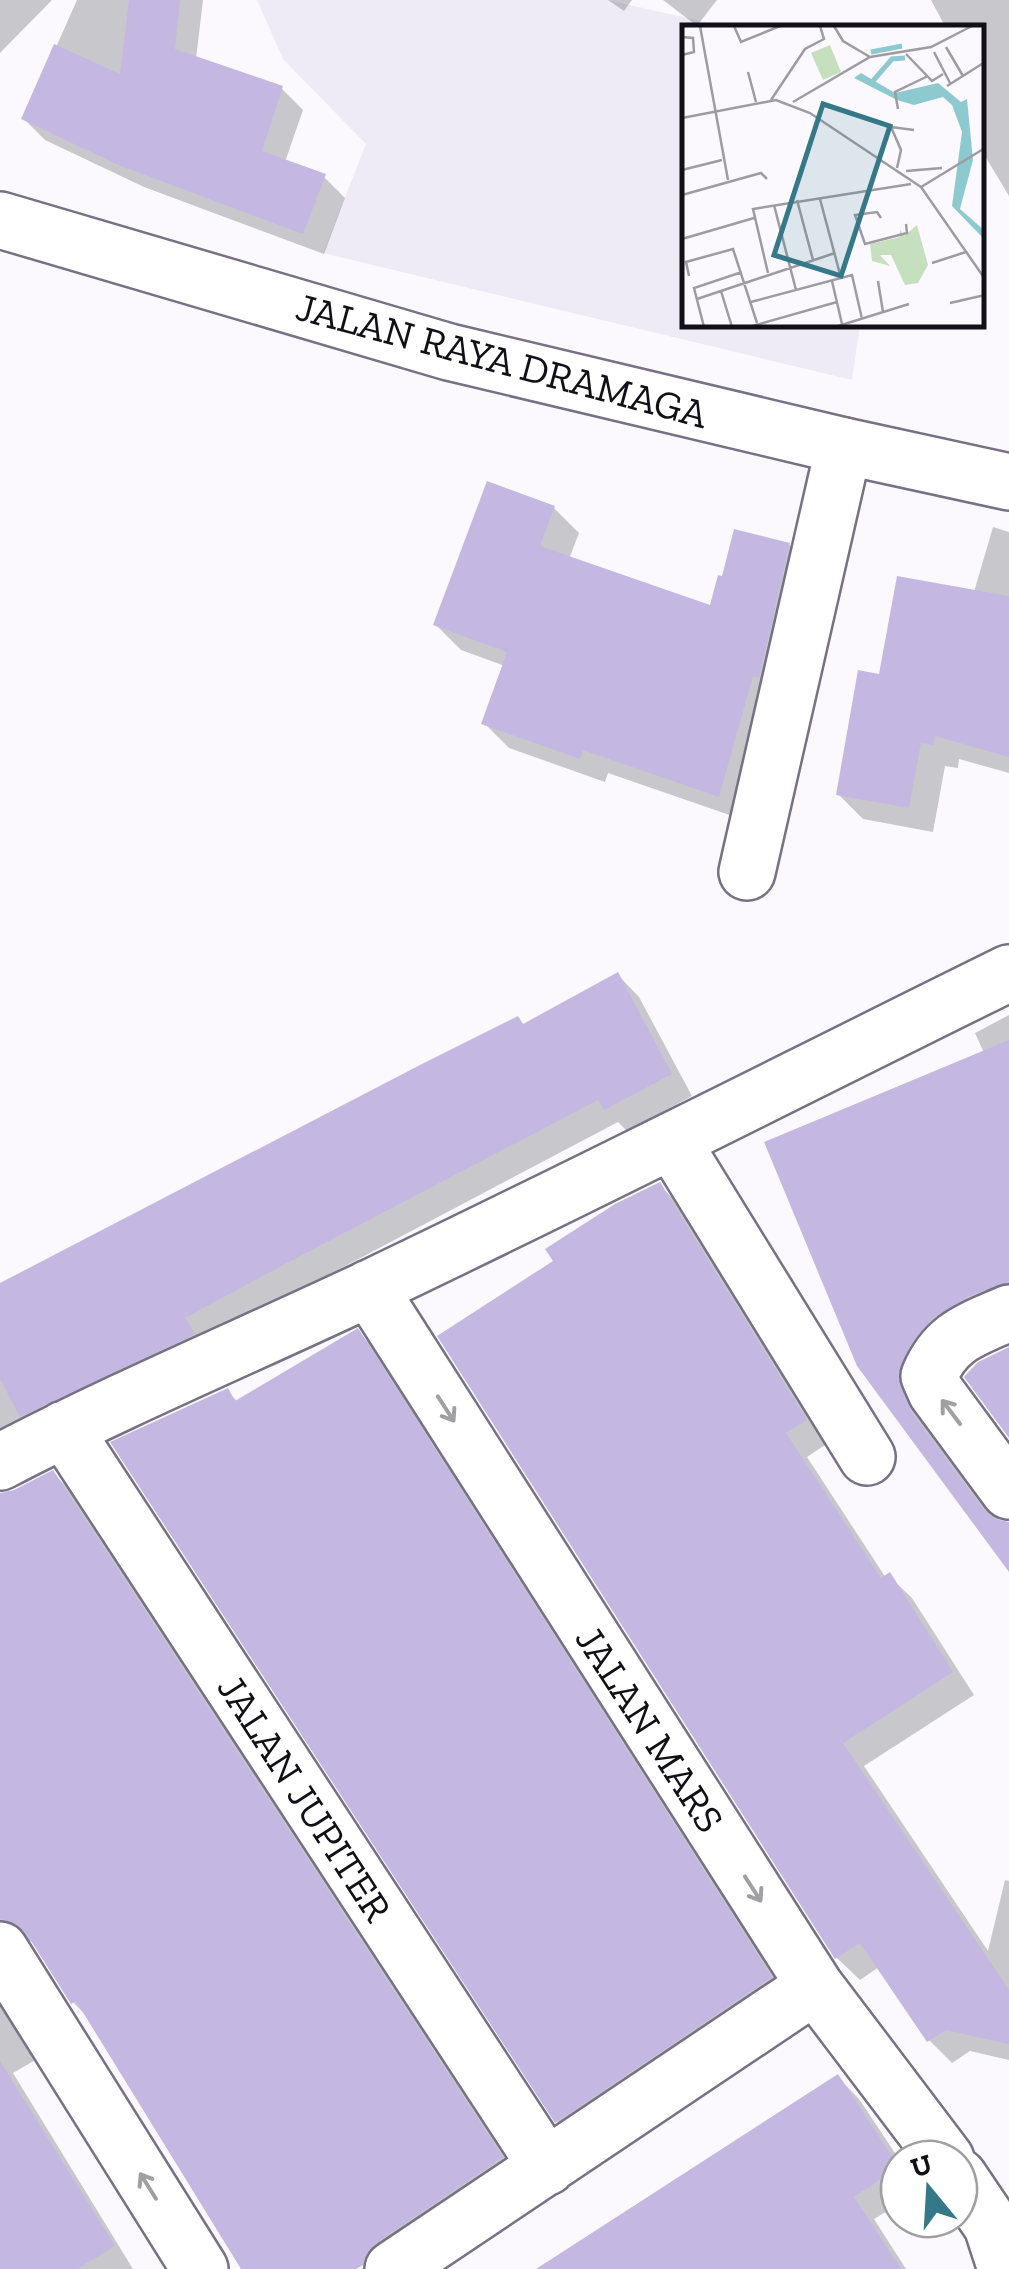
<svg xmlns="http://www.w3.org/2000/svg" width="1009" height="2269" font-family="'Zilla Slab',serif">
<rect width="100%" height="100%" fill="#fbf9fe"/>
<path fill="#eeebf6" d="M257,0H607L728,27L684,28V325H860L852,380L323,253L366,144L283,59Z"/>
<path fill="#0003" d="M0,0H52L0,53Z
M77,0H203L196,59L282,89L303,110L285,162L324,177L345,198L324,254L144,187L45,140L24,119Z
M608,0H632L624,11Z
M663,0H717L697,26Z
M931,0H1009V196L982,151V28H946Z
M554,508L579,533L569,559L711,608L789,545L814,570L744,820L608,773L605,782L509,748L484,723L505,666L461,650L436,625Z
M993,527L1009,532V773L959,759L958,768L945,766L933,832L863,819L838,794L881,676L974,592Z
M618,975L639,997L692,1096L627,1131L618,1122L205,1340L0,1462V1285L518,1019L524,1025Z
M1009,1015V1333L958,1367L947,1450L1001,1523L1009,1524V1568L860,1365L984,1053L975,1033Z
M659,1185L682,1207L828,1443L807,1457L886,1578L889,1576L912,1598L974,1695L864,1766L988,1951L1005,1880L1009,1881V2060L970,2051L952,2063L929,2040L879,1967L860,1980L837,1958L556,1262Z
M357,1331L379,1353L792,2000L579,2142L557,2121L227,1391L238,1402Z
M53,1473L75,1495L523,2180L393,2269H361L375,2261L372,2256L352,2269H244L93,2023L73,2002L35,1942L21,1940L0,1950V1495L15,1492Z
M0,2000L37,2059L13,2073L133,2269H0Z
M838,2077L859,2099L899,2159V2204L874,2219L906,2269H540Z"/>
<path fill="#c4b8e3" d="M129,0H180L175,49L283,86L262,151L326,174L303,234L121,166L21,119L54,44L120,74Z
M487,481L555,506L540,546L710,605L718,575L722,576L734,529L790,543L759,678L753,676L719,797L583,750L580,759L481,724L507,652L433,625Z
M897,576L1009,596V757L935,736L933,745L921,743L909,808L836,795L858,670L879,674Z
M618,972L672,1074L604,1110L598,1100L283,1265L185,1318L195,1334L20,1417L0,1379V1283L420,1065L518,1016L523,1024Z
M1009,1040V1282L969,1296L933,1318L910,1345L898,1376L911,1411L984,1510L996,1519L1009,1522V1572L857,1366L764,1142Z
M660,1182L807,1420L786,1433L881,1578L890,1572L953,1672L843,1743L1009,1990V2044L946,2030L927,2042L860,1943L835,1959L437,1336L553,1261L545,1249L615,1204Z
M358,1328L772,1977L555,2123L110,1442L228,1388L235,1401Z
M1009,1347V1438L964,1377L978,1362Z
M53,1470L503,2157L376,2243L366,2254L363,2265L356,2269H241L76,2001L71,2004L26,1933L15,1923L0,1919V1493L14,1490Z
M0,2061L115,2246L77,2269H0Z
M838,2074L899,2167L854,2197L901,2269H536Z"/>
<g fill="none" stroke-linecap="round" stroke-linejoin="round">
<g stroke="#767184" stroke-width="60">
<path id="minor" d="M747,872L844,446
M672,1141L867,1457
M369,1288L815,1986L946,2159
M1009,1313C971,1330 946,1336 929,1376L936,1392L1009,1491
M64,1429L547,2167
M0,1462C121,1399 247,1346 370,1288C584,1186 796,1078 1009,973
M0,1950L200,2269
M959,2177L992,2226L1006,2269
M393,2269L815,1986"/>
</g>
<g stroke="#767184" stroke-width="60">
<path id="highway" d="M0,220L449,352L844,446L1009,482"/>
</g>
<use href="#minor" stroke="#fff" stroke-width="55"/>
<use href="#highway" stroke="#fff" stroke-width="55"/>
</g>
<defs><path id="oneway-shaft" d="M-6 0H5M1.5-3L5.5 0L1.5 3" fill="none" stroke-width="1.6" stroke-linecap="round" stroke-linejoin="round" transform="scale(2.5)"/></defs>
<g stroke="#a09fa2">
<use href="#oneway-shaft" transform="translate(446 1409) rotate(57)"/>
<use href="#oneway-shaft" transform="translate(951 1412) rotate(-127)"/>
<use href="#oneway-shaft" transform="translate(753 1889) rotate(57)"/>
<use href="#oneway-shaft" transform="translate(148 2186) rotate(-122)"/>
</g>
<g text-anchor="middle" dominant-baseline="central" stroke-width="9" stroke-linejoin="round" paint-order="stroke">
<g font-size="40" fill="#121017" stroke="#fff">
<text transform="translate(502 360) rotate(15)">JALAN RAYA DRAMAGA</text>
<text transform="translate(650 1729) rotate(57)">JALAN MARS</text>
<text transform="translate(305 1798) rotate(57)">JALAN JUPITER</text>
</g>
</g>
<g transform="translate(682 25)">
<rect width="302" height="302" fill="#fbf9fe"/>
<path d="M148,20L159,47L141,55L129,28ZM235,200L246,240L236,258L223,260L209,230H198L208,241L190,236L188,219L218,212V205L222,211Z" fill="#c6e0bf"/>
<path d="M179,48L213,68L256,58L279,77L285,74L291,135L278,184L302,205V214L270,181L280,107L270,80L261,72L232,80L215,75L172,53Z" fill="#8dcad0"/>
<path fill="none" stroke="#8dcad0" stroke-width="5" d="M189,27L220,21M190,57L210,34L223,33"/>
<path fill="none" stroke="#9e9ca2" stroke-width="2.5" d="M18,1L46,155M52,1L59,17L98,1M152,1L161,16L188,32M0,12L11,13L12,27L0,30M264,22L281,51M252,27L268,58M224,29L250,56L261,49M66,47L74,77M265,61L303,37M89,75L123,24L142,14L138,1M111,77L188,32L249,22L290,1M216,84L213,67L246,51M0,93L94,75L128,88L239,162L303,123M215,143L219,125L209,102L232,105M0,145L40,135M224,146L260,143M239,162L303,254M0,170L79,148L85,154M138,174L159,253M115,175L131,235M92,180L114,265M199,193L195,187L173,190L183,219L225,208L224,199M0,214L72,193M250,238L284,227M86,248L71,184L229,159M7,251L4,237L51,224L75,298M150,256L160,299M196,256L201,287M39,266L50,302M15,274L153,228M69,277L170,250L180,294M268,278L303,270M22,302L12,263L60,247M67,302L155,277M153,302L227,279"/>
<path fill="#357988" fill-opacity="0.15" stroke="#357988" stroke-width="5" d="M141,79L208,101L159,251L92,230Z"/>
<rect width="302" height="302" fill="none" stroke="#121017" stroke-width="5"/>
</g>
<g transform="translate(929 2189) rotate(342)"><circle r="48" fill="#ffffff" stroke="#a09fa2" stroke-width="2.5"/>
<path d="M0-8L18 38L0 25L-18 38Z" fill="#357988"/>
<text y="-15" font-size="28" font-weight="bold" text-anchor="middle" fill="#121017">U</text>
</g>
</svg>
